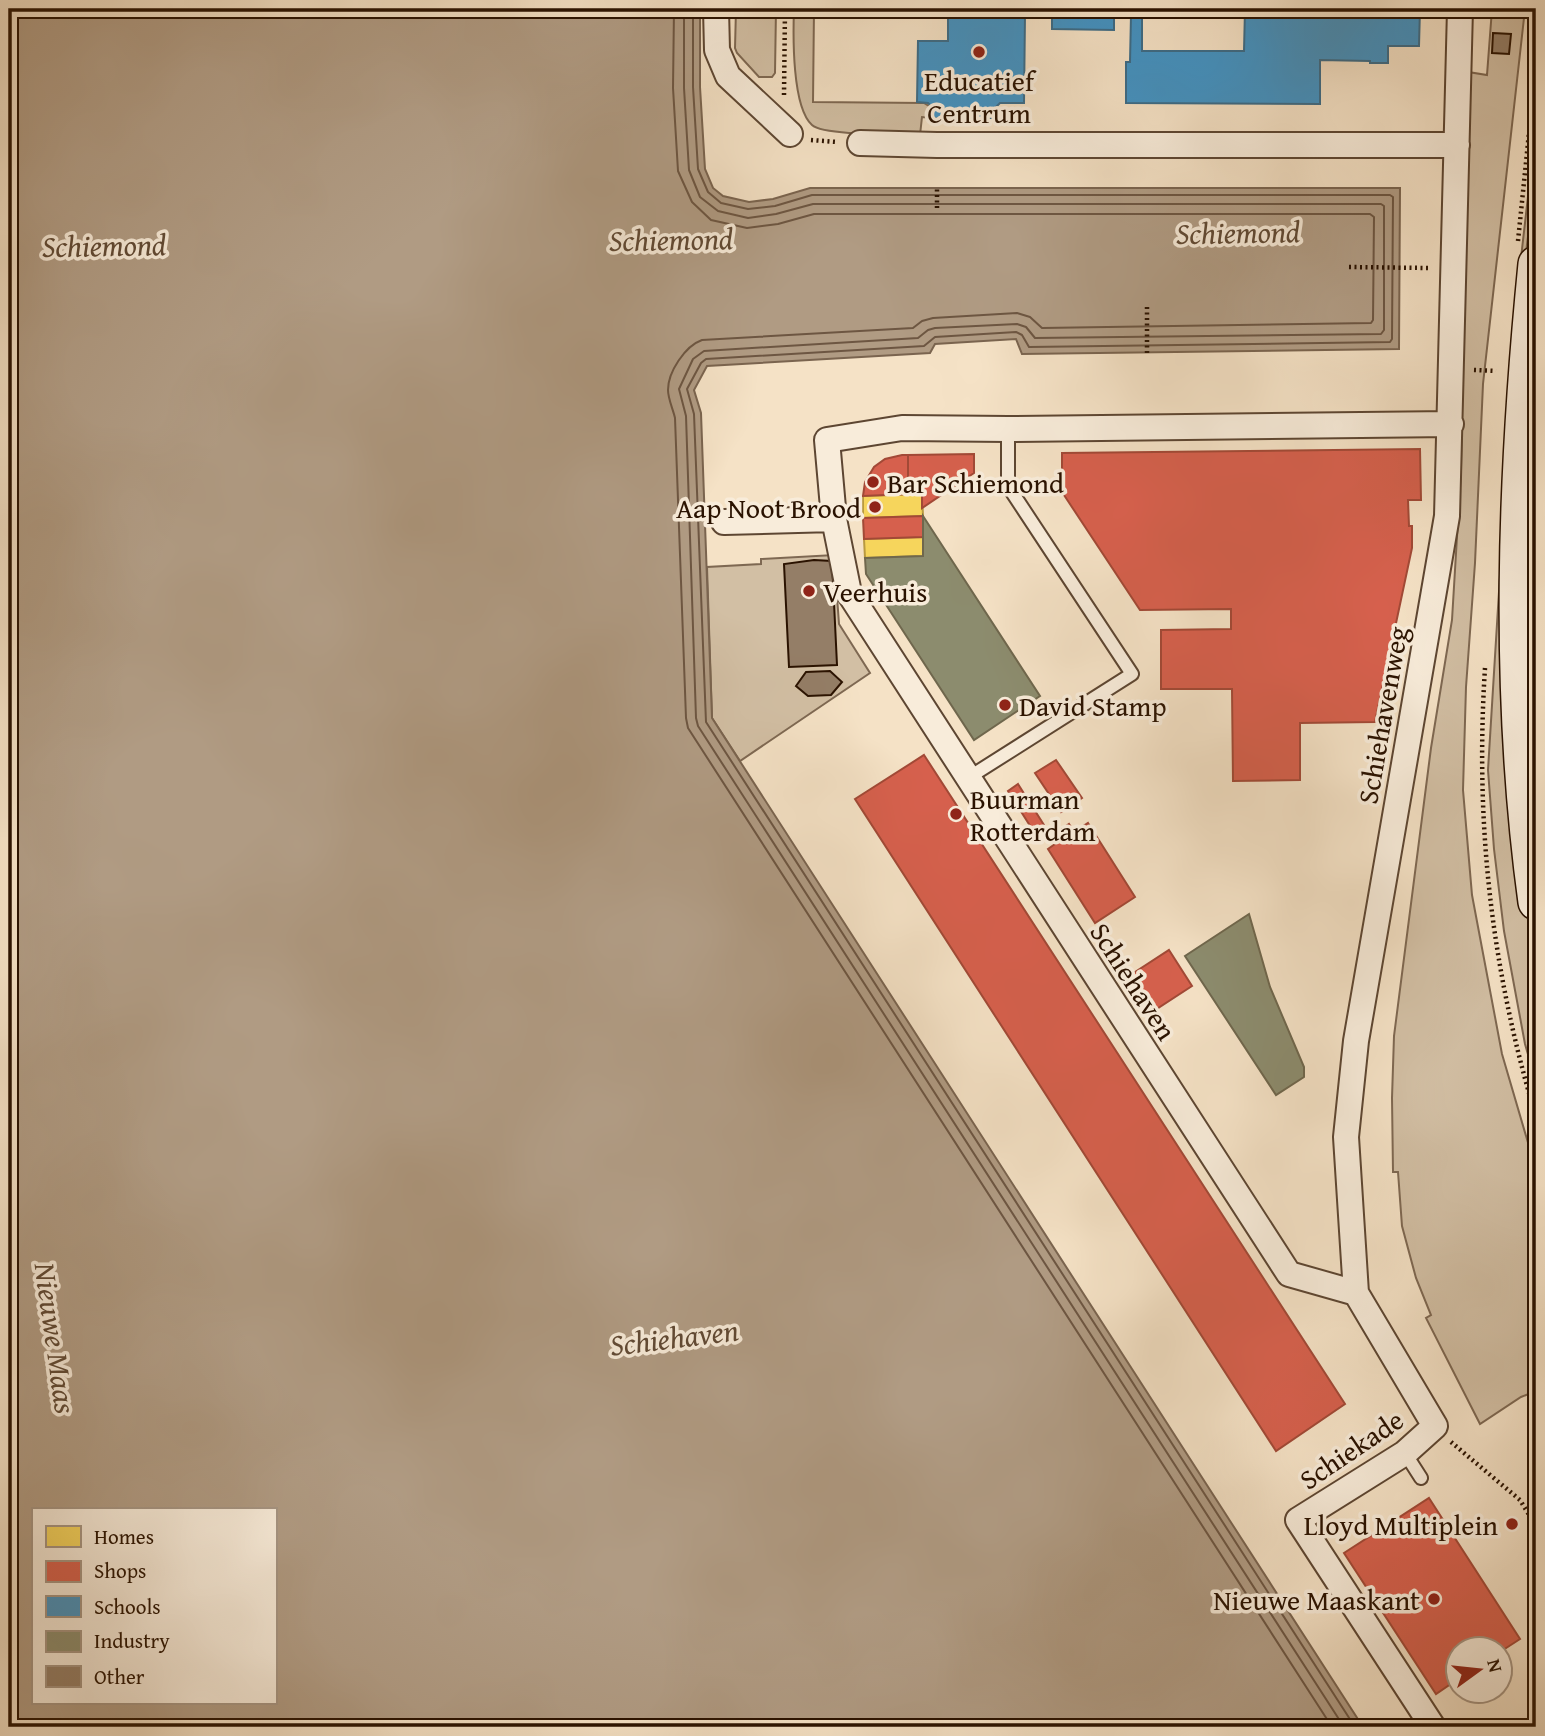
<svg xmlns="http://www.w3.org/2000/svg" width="1545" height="1736" font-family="'Gentium Book Plus',serif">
<rect width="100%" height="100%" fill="#f5e2c6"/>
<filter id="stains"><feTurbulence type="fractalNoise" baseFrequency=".00286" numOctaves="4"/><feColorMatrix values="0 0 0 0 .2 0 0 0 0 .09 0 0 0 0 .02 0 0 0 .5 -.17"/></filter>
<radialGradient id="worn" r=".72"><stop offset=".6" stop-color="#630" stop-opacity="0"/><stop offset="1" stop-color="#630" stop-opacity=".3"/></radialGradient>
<path fill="#d2bfa4" stroke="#7e6852" stroke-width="2" d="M736,9H776L775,73L772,77H759L737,53L735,48Z
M794,9H814L813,102L924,103L932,108V118L922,117L920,135C901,134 824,136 812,125C792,107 793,36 794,9Z
M1492,9H1525L1483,384L1475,563L1466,687L1463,790L1472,895L1502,1054L1536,1170V1391L1521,1397L1480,1424L1426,1318L1431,1315L1416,1278L1402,1226L1398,1172H1393L1392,1098L1394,1036L1431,748L1452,620L1461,470L1468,72L1487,75Z
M1536,126V172L1519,309L1529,914L1536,955V1082L1525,1044L1504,931L1494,849L1488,770L1511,397V346Z
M834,555L839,624L870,673L740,761L712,718L707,567L761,564V559Z"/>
<path fill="#b09b83" stroke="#7a644f" stroke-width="2" fill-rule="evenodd" d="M9,9H700V87L705,169L713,188L723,196L749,202L773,199L810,188H1400L1399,349L1022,354L1016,339L935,344L930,353L707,366L694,390L701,413L712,718L1363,1727H9ZM33,1510H275V1703H33Z"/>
<path fill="#f6d55c" stroke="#b99a40" stroke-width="2" d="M922,494L923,516L863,518V496Z
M923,537V556L865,558L864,539Z"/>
<path fill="#d6604d" stroke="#a24936" stroke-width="2" d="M1420,449L1421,500H1408L1409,526H1412V548L1375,722L1300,723V780L1233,781L1232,689H1161V630L1231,629V609L1140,610L1062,492V453Z
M974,454V473L922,508V494H908V455Z
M902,455H908V494L863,496L865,482L874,467L885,459Z
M923,516V537L864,539L863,518Z
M924,755L1345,1404L1276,1451L855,799Z
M1056,760L1082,798L1061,812L1035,773Z
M1018,784L1044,825L1034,832L1008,791Z
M1088,823L1135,897L1095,923L1048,849L1055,844L1051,836L1069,824L1074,832Z
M1169,950L1192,986L1155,1010L1132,974Z
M1429,1498L1520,1639L1500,1652V1648H1458V1679L1436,1694L1344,1553Z"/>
<path fill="#4393c3" stroke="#3c6c88" stroke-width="2" d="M893,9H1142V51H1244L1245,9H1420L1419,46H1388V63H1370V61L1320,60V104L1126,103V62H1130L1131,15H1114V30L1052,29V14H1025L1024,103H1000L995,108V118H933V108L928,103L917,102L918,41H948V14H892Z"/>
<path fill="#8c8c6e" stroke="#6f674d" stroke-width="2" d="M923,516L1040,696L974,740L866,574L865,558L923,556Z
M1249,914L1270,987L1304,1067V1077L1276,1095L1185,956Z"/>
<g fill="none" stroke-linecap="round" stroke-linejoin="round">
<path stroke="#6d5642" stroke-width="2" d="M674,9L673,88L678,171L692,202L711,220L747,228L778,224L814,214H1370L1374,217L1373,320L1371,323L1042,328L1030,317L1017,313L933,318L922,321L913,328L702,340C685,346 668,372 668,390C668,399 673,409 675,418L686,718L688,728L1332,1727
M684,9V88L689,170L700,197L718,211L748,218L776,214L813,204H1381L1384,206V330L1381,334L1035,338L1026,327L1017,324L935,328L928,330L918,338L704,351L693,359L679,389L686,416L696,718L698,726L1344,1727
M693,9V87L698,169L708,192L721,203L748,209L775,206L812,195H1390L1393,197L1392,339L1390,342L1029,347L1022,335L1016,332L935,337L924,346L706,359L701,363L687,389L694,414L706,722L1355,1727"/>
</g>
<path fill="#947e67" stroke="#2a1200" stroke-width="2" d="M1493,33L1511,34L1509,54L1492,53Z
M814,560L832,561L837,665L789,667L784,564Z
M830,671L842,682L831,695L808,696L796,686L806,672Z"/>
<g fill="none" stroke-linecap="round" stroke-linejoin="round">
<g stroke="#5d4632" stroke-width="16">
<path id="lane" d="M968,778L1132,674L1008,486V429
M1405,1453L1421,1478"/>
</g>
<g stroke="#5d4632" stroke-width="28">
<path id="street" d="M716,9L717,50L728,76L790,134
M860,143L937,145H1457
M724,522L834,519
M1356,1293L1346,1137L1356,1041L1447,516L1460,9
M1433,1727L1298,1520L1405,1453L1435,1426L1356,1293L1289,1274L849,593L834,519L827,440L902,428L1008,429L1451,424"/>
</g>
<g stroke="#2a1200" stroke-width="38">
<path id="secondary" d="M1536,264C1515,476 1507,690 1536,902"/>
</g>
<path stroke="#2a1200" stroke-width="4.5" stroke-dasharray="2 3.5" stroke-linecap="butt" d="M784,95L785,9
M811,140L837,142
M937,208V189
M1518,241L1536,64
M1349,267L1428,268
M1147,307V353
M1474,370L1496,371
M1485,668C1475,823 1491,968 1536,1117
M1451,1442L1520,1500L1536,1526"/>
<use href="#lane" stroke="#f8ecda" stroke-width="12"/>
<use href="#street" stroke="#f8ecda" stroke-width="24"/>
<use href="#secondary" stroke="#f8ecda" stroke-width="35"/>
</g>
<g fill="#8f2418" stroke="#f8ecda" stroke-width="2.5">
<circle cx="979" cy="52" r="7"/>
<circle cx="873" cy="482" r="7"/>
<circle cx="875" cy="507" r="7"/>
<circle cx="809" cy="591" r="7"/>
<circle cx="1005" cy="705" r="7"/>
<circle cx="956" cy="814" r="7"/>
<circle cx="1512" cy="1524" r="7"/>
<circle cx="1434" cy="1599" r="7"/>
</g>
<g text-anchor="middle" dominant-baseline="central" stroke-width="7" stroke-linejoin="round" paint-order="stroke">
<g font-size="28" fill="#2a1200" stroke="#f8ecda" text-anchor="start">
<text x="979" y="80" text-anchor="middle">Educatief<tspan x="979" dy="32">Centrum</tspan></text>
<text x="887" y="482">Bar Schiemond</text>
<text x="861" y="507" text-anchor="end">Aap Noot Brood</text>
<text x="823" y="591">Veerhuis</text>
<text x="1019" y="705">David Stamp</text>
<text x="970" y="798">Buurman<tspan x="970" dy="32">Rotterdam</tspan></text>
<text x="1498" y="1524" text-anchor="end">Lloyd Multiplein</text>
<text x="1420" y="1599" text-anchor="end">Nieuwe Maaskant</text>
</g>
<g font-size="28" fill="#2a1200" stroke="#f8ecda">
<text transform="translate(1382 715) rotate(-80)">Schiehavenweg</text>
<text transform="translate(1134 981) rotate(57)">Schiehaven</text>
<text transform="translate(1351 1449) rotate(-34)">Schiekade</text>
</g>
<g font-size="30" font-style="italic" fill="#604934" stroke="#f8ecda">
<text transform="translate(1238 232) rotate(-1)">Schiemond</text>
<text transform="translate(671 239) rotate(-1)">Schiemond</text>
<text transform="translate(104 245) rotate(-1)">Schiemond</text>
<text transform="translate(674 1337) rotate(-7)">Schiehaven</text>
<text transform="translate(56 1338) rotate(82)">Nieuwe Maas</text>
</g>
</g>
<rect width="1545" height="1736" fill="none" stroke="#f5e2c6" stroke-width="35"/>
<rect x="10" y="10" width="1524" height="1715" fill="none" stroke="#2a1200" stroke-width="3.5"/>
<rect x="18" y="18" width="1510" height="1701" fill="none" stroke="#2a1200" stroke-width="2"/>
<rect x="32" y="1508" width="245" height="196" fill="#f8ecda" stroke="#a69583" stroke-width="2"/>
<rect x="46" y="1526" width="35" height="21" fill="#f6d55c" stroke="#a69583" stroke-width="2"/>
<text x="94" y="1544" font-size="21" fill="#2a1200">Homes</text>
<rect x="46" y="1561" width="35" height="21" fill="#d6604d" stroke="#a69583" stroke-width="2"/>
<text x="94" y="1578" font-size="21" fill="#2a1200">Shops</text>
<rect x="46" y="1596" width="35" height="21" fill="#4393c3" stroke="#a69583" stroke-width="2"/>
<text x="94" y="1614" font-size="21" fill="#2a1200">Schools</text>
<rect x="46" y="1631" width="35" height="21" fill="#8c8c6e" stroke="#a69583" stroke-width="2"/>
<text x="94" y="1648" font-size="21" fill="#2a1200">Industry</text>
<rect x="46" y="1666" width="35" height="21" fill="#947e67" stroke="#a69583" stroke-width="2"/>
<text x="94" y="1684" font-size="21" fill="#2a1200">Other</text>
<g transform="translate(1479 1670) rotate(75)"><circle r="33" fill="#f8ecda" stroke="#a69583" stroke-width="2"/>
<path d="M0-5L12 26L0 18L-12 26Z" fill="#8f2418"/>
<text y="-10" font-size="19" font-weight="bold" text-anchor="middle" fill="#2a1200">N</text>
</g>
<rect width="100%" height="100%" filter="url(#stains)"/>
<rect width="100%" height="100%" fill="url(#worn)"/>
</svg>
